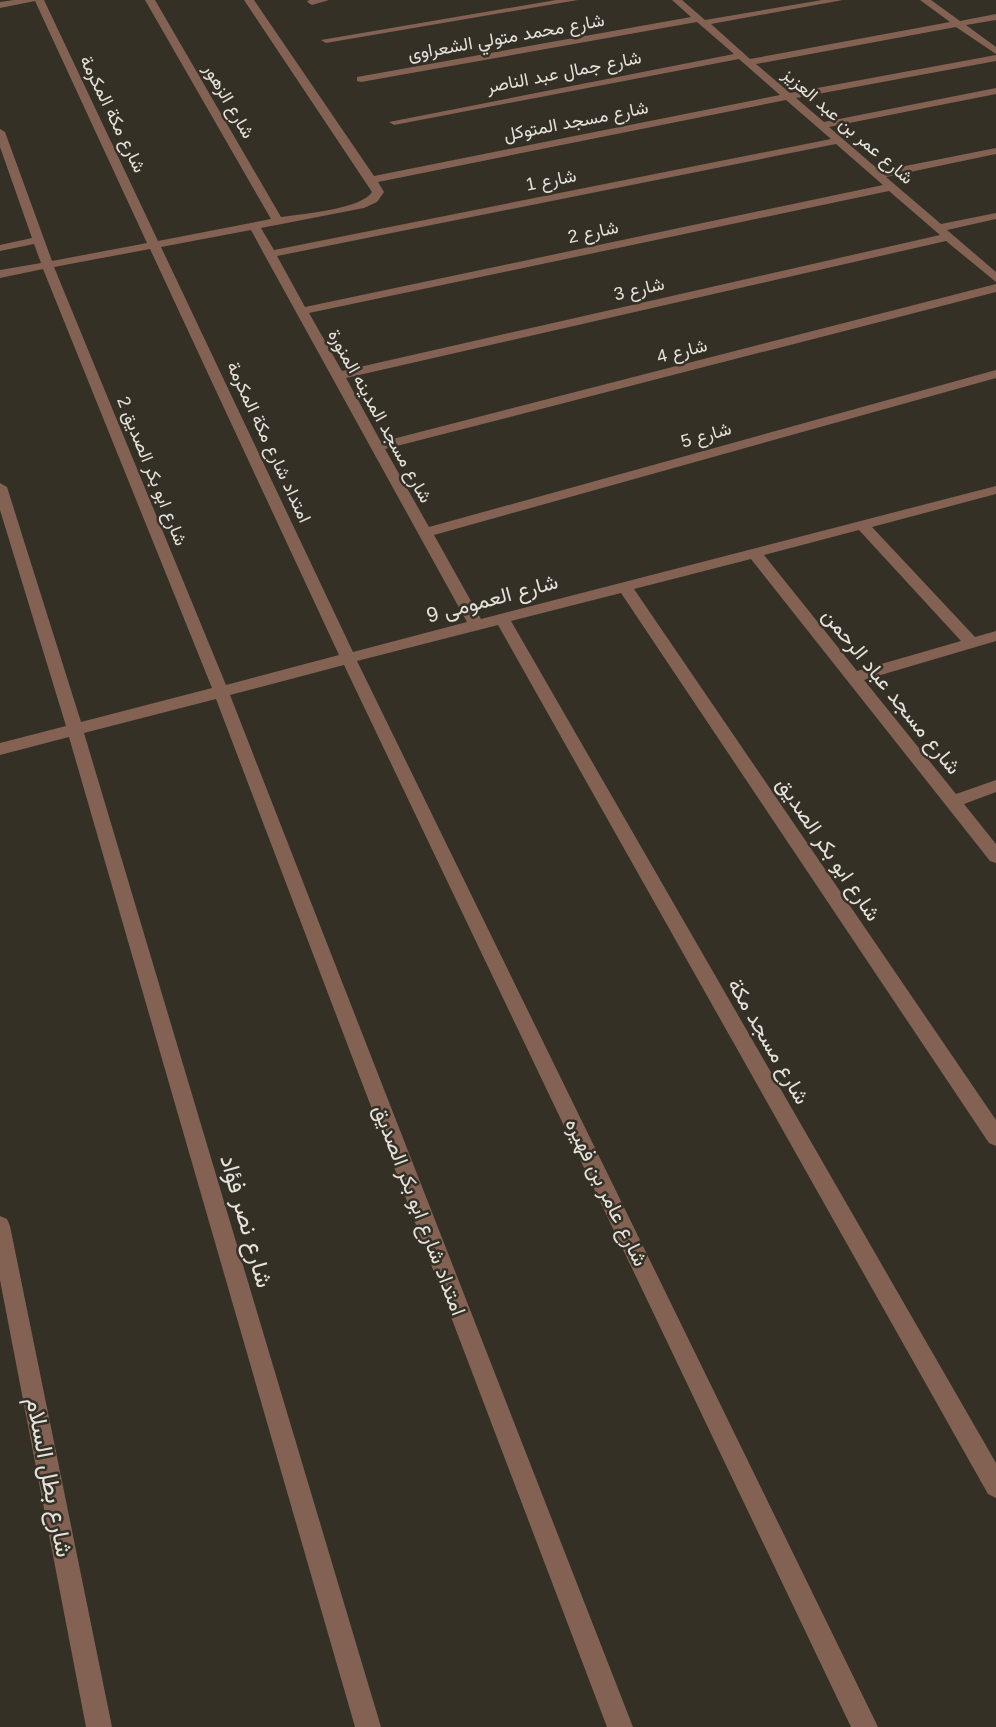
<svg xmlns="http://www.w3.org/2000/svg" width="996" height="1727" font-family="Helvetica,Vazirmatn,sans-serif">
<rect width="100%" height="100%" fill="#343026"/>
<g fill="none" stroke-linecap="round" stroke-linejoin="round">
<path fill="#836253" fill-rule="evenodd" d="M14,0H44L158,241L271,219L145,0H155L281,217C302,214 362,209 372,192L244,0H254L374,176L780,95L739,59L394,125L389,122L734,54L697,22L361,82L357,81V77L691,17L672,0H682L705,20L822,0H843L711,24L750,59L950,22L920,0H931L960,21L996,14V20L966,25L996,47V54L956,27L756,64L790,93L996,55V61L796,98L824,122L996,88V94L829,127L880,171L996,148V154L886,177L941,224L996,213V219L947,230L996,272V282L946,241L346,378L381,442L996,284V292L385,449L429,527L996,370V378L434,535L481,619L996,486V494L872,527L975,637L996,631V641L864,680L956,794L996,780V792L964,804L996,844V863L990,861L751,559L634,589L996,1120V1146L989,1143L621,593L511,621L996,1463V1498L988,1494L498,625L357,661L878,1727H851L344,665L230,695L633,1727H607L216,699L84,733L381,1727H355L69,737L0,755V743L66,726L0,510V483L7,487L81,722L212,688L43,269L0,278V270L41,263L34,244L0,251V245L32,238L0,147V129L5,132L52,261L147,243L35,1L0,8V2ZM786,100L831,139L274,250L261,228L364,208L377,202L384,192L378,182ZM836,144L883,185L305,307L277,256ZM889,191L940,235L342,371L309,313ZM251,230L264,254L467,622L353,652L161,247ZM150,249L339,655L226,685L54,267ZM859,530L961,641L857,671L764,555Z
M309,0H329L312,5L307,2Z
M556,0H578L326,43L321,40Z
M0,1216L7,1219L10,1226L112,1727H86L0,1280Z"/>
</g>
<g text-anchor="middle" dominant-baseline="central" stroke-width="5" stroke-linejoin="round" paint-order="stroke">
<g font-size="18" fill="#e5e2dc" stroke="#343026">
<text transform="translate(506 37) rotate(-10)">شارع محمد متولي الشعراوى</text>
<text transform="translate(564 72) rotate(-11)">شارع جمال عبد الناصر</text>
<text transform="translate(229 101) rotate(60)">شارع الزهور</text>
<text transform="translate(113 114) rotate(64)">شارع مكة المكرمة</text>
<text transform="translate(576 121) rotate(-11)">شارع مسجد المتوكل</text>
<text transform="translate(848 126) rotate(41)">شارع عمر بن عبد العزيز</text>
<text transform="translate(551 180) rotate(-11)">شارع 1</text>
<text transform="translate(593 232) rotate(-12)">شارع 2</text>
<text transform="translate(639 289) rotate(-13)">شارع 3</text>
<text transform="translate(682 351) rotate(-14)">شارع 4</text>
<text transform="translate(380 416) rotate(61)">شارع مسجد المدينه المنورة</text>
<text transform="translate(706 435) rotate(-16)">شارع 5</text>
<text transform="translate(269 442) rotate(65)">امتداد شارع مكة المكرمة</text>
<text transform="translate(152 471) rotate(68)">شارع ابو بكر الصديق 2</text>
</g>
<g font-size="21" fill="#e5e2dc" stroke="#343026">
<text transform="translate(492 598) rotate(-15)">شارع العمومى 9</text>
<text transform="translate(892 691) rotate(51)">شارع مسجد عباد الرحمن</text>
<text transform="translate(829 849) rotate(56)">شارع ابو بكر الصديق</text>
<text transform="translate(769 1041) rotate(60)">شارع مسجد مكة</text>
<text transform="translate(607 1192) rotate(64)">شارع عامر بن فهيره</text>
<text transform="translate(420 1210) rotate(69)">امتداد شارع ابو بكر الصديق</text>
</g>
<g font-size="24" fill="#e5e2dc" stroke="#343026">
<text transform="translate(247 1221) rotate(74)">شارع نصر فؤاد</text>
<text transform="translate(50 1477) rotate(79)">شارع بطل السلام</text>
</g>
</g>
</svg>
